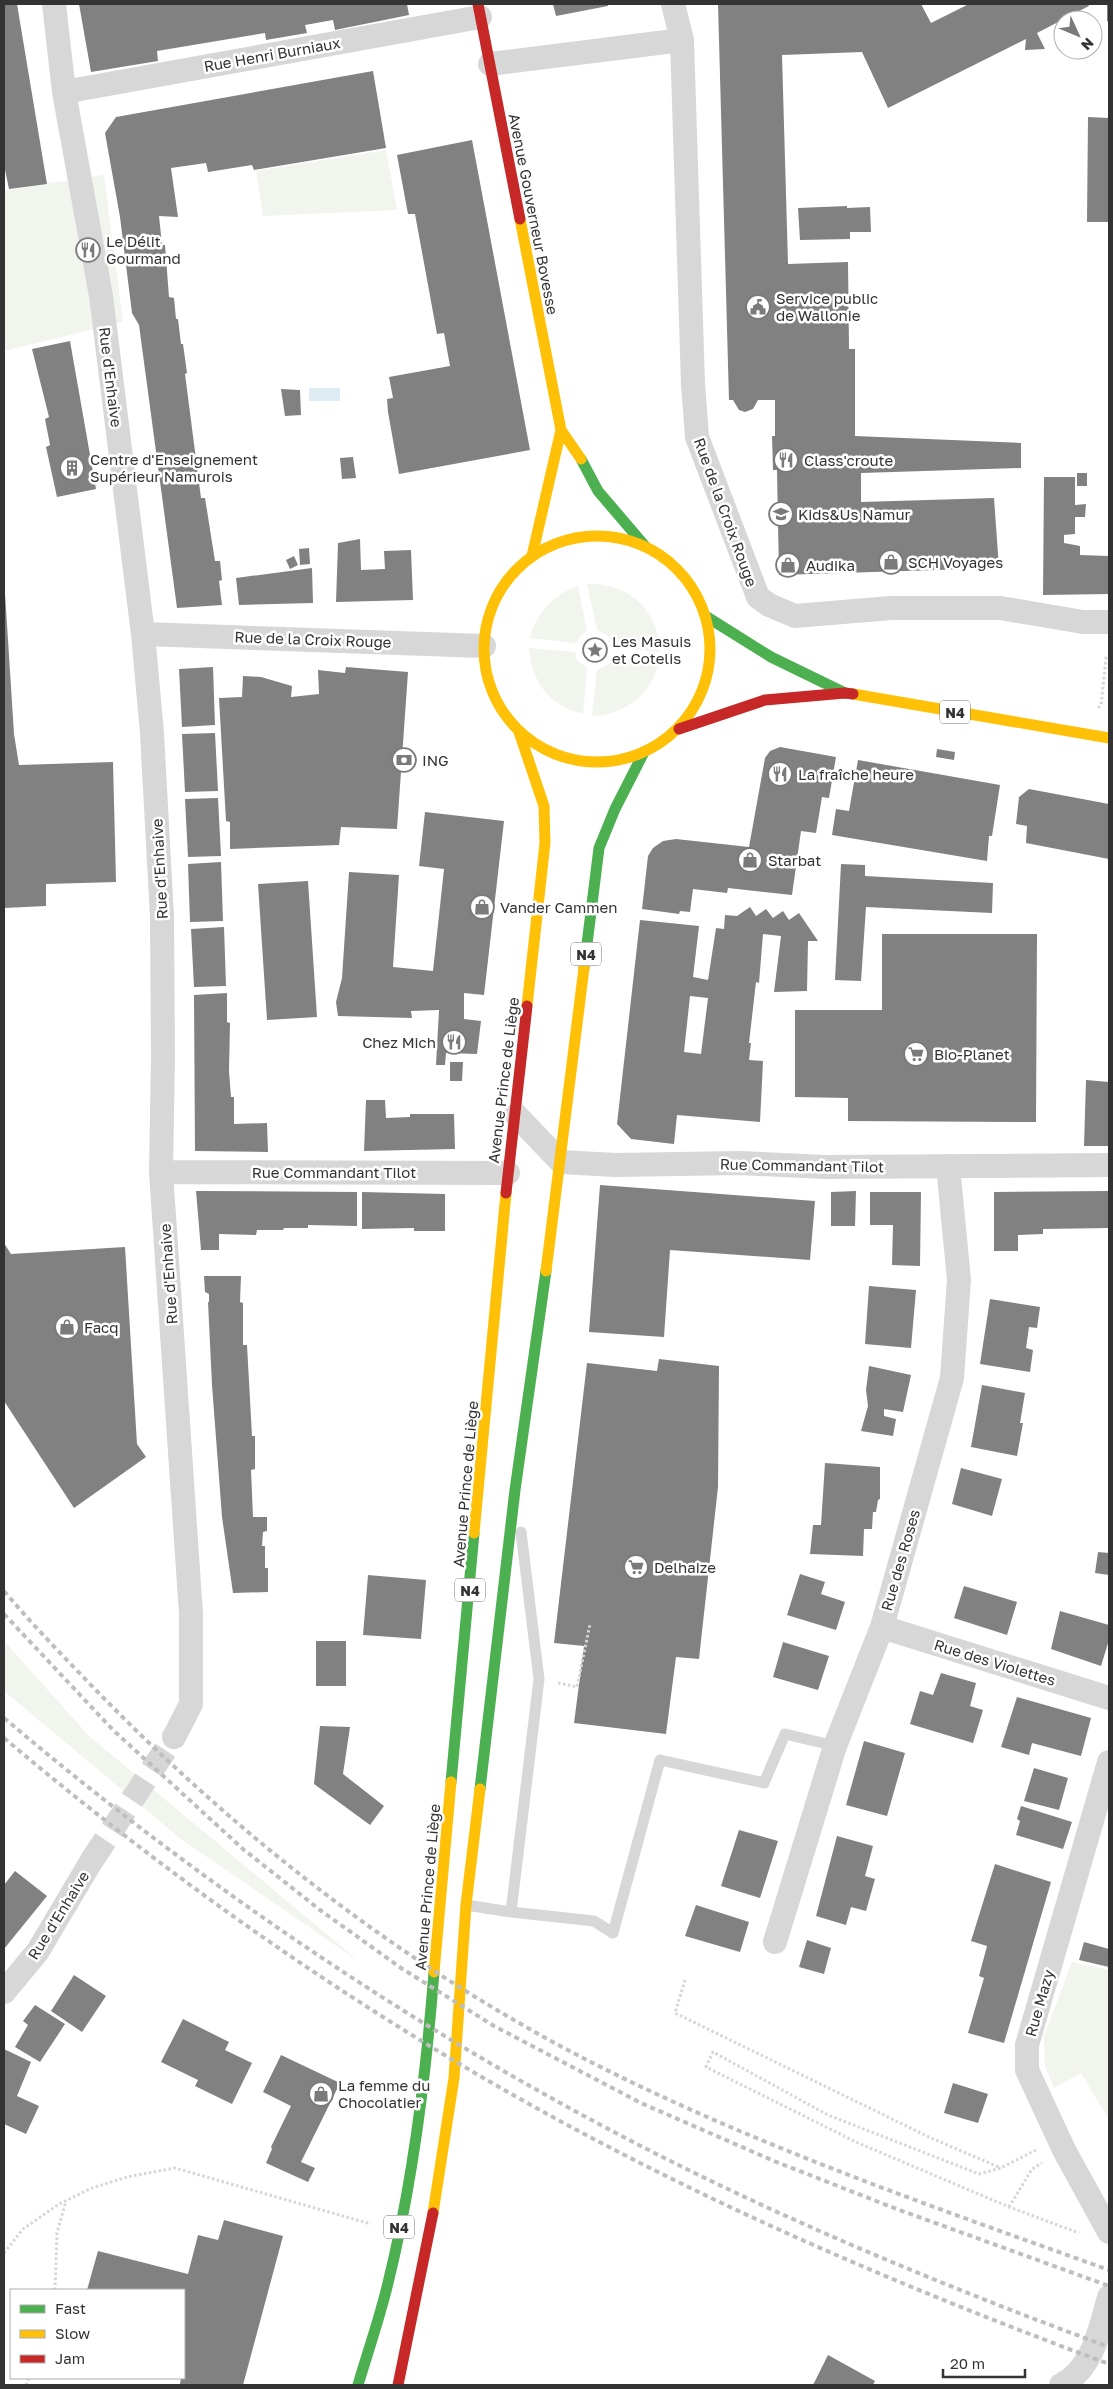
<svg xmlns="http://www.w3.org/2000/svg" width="1113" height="2389" font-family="'Golos Text',sans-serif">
<rect width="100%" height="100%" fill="#fff"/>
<path fill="#f1f5ed" d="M386,150L397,210L263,216L256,171Z
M104,175L123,322L4,351V190Z
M587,584C630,583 658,610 660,652L614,647L610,637L597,630Z
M578,586L587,631L580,636L576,643L530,638C537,612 553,595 578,586Z
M529,648L575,652L577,660L587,668L583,714C550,706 531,682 529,648Z
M614,657L659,661C652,694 626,714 592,716L597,670L609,664Z
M4,1641L88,1735L360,1962L181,1839L4,1691Z
M1072,1962L1109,1970V2120L1081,2073L1054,2088L1045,2066L1044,2036Z"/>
<path fill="#ddebf3" d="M309,388H340V401H309Z"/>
<path fill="#818181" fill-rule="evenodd" d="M4,4H17L47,184L9,189L4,165Z
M79,4H407L409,15L335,30L333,20L305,25L307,33L266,40L265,33L157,51L158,61L91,72Z
M553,4H608V6L556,16Z
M718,4H921L931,23L969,4H1088L1089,6L1037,33L1045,49L1025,50L1026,39L888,108L862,52L782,55L788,264L848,262L849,349H855V436L1021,443V468L861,473V502L994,498L999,568L779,575L777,470H773L772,436H775V400H758L753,409L745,412L739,410L733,400H729Z
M1107,4H1109V22L1107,21Z
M373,71L386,148L254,170L252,165L208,172L206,163L171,168L178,217L159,216L162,245H165L169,297L174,298L176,319H178L181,344H183L187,373L185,374L201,498H205L215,561H220L222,580L219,581L222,605L177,608L139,325L132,313L120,217L105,133L116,117Z
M1088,117L1109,118V222H1087Z
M472,140L530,450L399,474L388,412L387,399L393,398L389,377L450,366L444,333L437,334L415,214H408L397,155Z
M847,206V208L870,207L871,232H850V239L800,240L798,208Z
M70,341L96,489L57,497L46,447L50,445L45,419L49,417L32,349Z
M281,389L300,390L301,415L285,416Z
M353,457L356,478L342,479L340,458Z
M1077,473H1087V486H1077Z
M1044,477H1075V505L1086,504L1085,517H1075V534L1064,535V543L1080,546V555L1109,556V594L1043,595Z
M360,539L361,570L385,569L384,551L411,550L413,600L336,602L338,543Z
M309,548L310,564L300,565L299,549Z
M294,556L298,565L290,569L286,560Z
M312,568L313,603L239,605L236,578Z
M5,593L14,734L19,765L113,762L116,882L46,884V906L4,908Z
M213,667L215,725L182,727L179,669Z
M346,667L408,672L397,829L341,827L339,845L230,849V822L226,821L219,698L242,697L243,676L261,677L292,686L291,697L319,694L318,670L345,673Z
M215,733L218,791L185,792L182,734Z
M780,747L836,757L829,798L822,797L816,833L801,831L792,895L728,888L727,893L693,889L690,912L680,911L679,914L642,909L648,856L653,848L663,841L676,839L749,847L765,758L770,751Z
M937,749L955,752L954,760L936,757Z
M858,760L1000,785L992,836H989L987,861L832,835L836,809L849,811Z
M1029,789L1109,804V859L1026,843L1027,826L1016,824L1019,797Z
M218,798L221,856L188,857L185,799Z
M425,812L504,821L484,995L464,993V1019L481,1021L477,1054L446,1053L445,1065H436L439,1010L411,1011L412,1018L338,1016L336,1002L342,978L349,872L399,875L393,967L433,971L444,869L419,866Z
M221,862L223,921L190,922L188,864Z
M841,864L865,865V876L993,883L992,913L866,907L861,981L835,980Z
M308,881L317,1017L267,1020L258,884Z
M750,907L756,916L766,909L773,918L783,911L789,920L799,913L818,941H808L807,991L774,992L781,936L763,934L759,983L756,982L749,1043H751L749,1060L763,1061L760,1122L677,1115L674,1144L631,1139L617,1124L640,920L699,926L693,977L708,980L716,928L724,929L725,915L737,916ZM690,996L708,998L701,1054L684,1052Z
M224,927L226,986L194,987L191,929Z
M882,934H1037L1036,1122L848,1121V1098L795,1097V1010H882Z
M227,993V1022L230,1023L229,1071L231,1097H234V1124L267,1123L268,1152L195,1151L194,995Z
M450,1062H463L462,1081H450Z
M1086,1080L1109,1082V1146H1084Z
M366,1100H385L386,1118L410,1117V1114H454L455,1149L364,1151Z
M600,1185L815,1201L810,1260L670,1250L664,1337L589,1332Z
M196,1191L357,1192V1226L308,1225V1228H284L283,1230H257L256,1235L219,1234V1250H201Z
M856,1191L855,1226H831V1192Z
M1109,1191V1228L1043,1229V1234L1018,1235V1251H994V1192Z
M362,1192L445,1194V1231H414V1228L362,1229Z
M870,1192H921L920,1266L892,1265L893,1225H870Z
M4,1243L11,1254L125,1247L137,1444L146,1457L74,1508L4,1401Z
M204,1276H241L240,1302L243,1303V1345H247L252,1436H255V1469L251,1470L253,1517H267V1531L263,1532L262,1546H265V1568H268V1592L233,1593L222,1517L212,1385L208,1302H209V1294L205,1292Z
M869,1286L916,1290L911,1348L865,1344Z
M990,1299L1040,1307L1037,1328L1029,1327L1026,1348L1033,1350L1030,1372L980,1364Z
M659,1359L719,1366L718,1487L699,1659L676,1657L666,1734L574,1723L584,1646L554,1643L587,1363L657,1371Z
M869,1366L911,1375L903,1412L884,1409V1416L896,1419L893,1436L861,1431L868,1406L866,1390Z
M982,1385L1025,1393L1020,1423H1023L1017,1456L971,1447Z
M825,1463L880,1467V1499L878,1500L876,1512H873L872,1529H864L863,1556L810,1554L813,1525H821Z
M961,1468L1002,1479L992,1516L952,1504Z
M1098,1552L1109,1553V1575L1095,1573Z
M800,1574L825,1582L821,1594L845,1602L836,1630L787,1615Z
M368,1575L426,1580L421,1639L363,1635Z
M964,1586L1017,1602L1007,1635L954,1618Z
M1060,1611L1109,1625V1640L1101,1666L1051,1649Z
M316,1641H346V1686H316Z
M783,1642L829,1656L818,1690L773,1677Z
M941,1673L976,1683L970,1706L983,1710L973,1743L910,1724L920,1691L933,1695Z
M1017,1697L1091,1718L1081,1756L1032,1743L1029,1755L1001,1747Z
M320,1726L350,1727L343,1774L384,1806L370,1825L314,1784Z
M864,1741L905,1753L887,1816L846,1805Z
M1034,1768L1068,1778L1059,1810L1024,1801Z
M1021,1806L1072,1822L1063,1849L1016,1835L1020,1821L1017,1819Z
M739,1830L778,1841L760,1898L721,1886Z
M837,1836L873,1846L865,1876L875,1879L866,1911L851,1907L846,1925L816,1916Z
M995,1864L1051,1882L1004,2043L968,2033L984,1978L979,1976L987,1946L971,1941Z
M15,1871L47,1896L4,1949V1885Z
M696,1905L749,1922L740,1952L685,1936Z
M807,1940L831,1948L824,1974L799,1967Z
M1084,1942L1109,1949V1967L1079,1960Z
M74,1975L106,1996L82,2032L51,2011Z
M35,2005L65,2024L40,2062L15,2047L28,2025L23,2021Z
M183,2019L229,2042L225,2050L252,2063L232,2104L195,2086L198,2080L161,2062Z
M4,2049L31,2062L17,2096L39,2106L26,2134L4,2124Z
M281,2055L340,2083L301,2162L315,2168L308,2182L266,2163L272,2149L271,2147L291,2106L263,2092Z
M953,2083L988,2094L978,2123L944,2113Z
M224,2220L283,2236L243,2385H184L180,2384L181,2378H184V2290H87L98,2251L188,2274L198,2235L218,2240Z
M828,2355L875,2381L873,2385H813Z"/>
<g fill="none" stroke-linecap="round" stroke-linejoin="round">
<path stroke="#d6d6d6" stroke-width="24" stroke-dasharray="24 12" stroke-linecap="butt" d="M92,1860L174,1737"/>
<path stroke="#d6d6d6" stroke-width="3" stroke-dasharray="2.5 2.5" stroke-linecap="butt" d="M1098,708L1101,705L1106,658H1109
M558,1683L577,1687L590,1624
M685,1980L675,2013L931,2138L1001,2168
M1036,2150L1001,2168L979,2174L828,2115L713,2052L706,2067L856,2142L1009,2207L1079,2233
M1009,2207L1032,2169L1042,2163
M4,2253L23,2229L59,2204L92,2188L127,2177L175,2168L371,2224
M55,2290L57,2233L66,2201
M26,2385L29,2378"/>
<path stroke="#d7d7d7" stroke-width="11" d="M466,1905L511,1912L539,1679L521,1532
M511,1912L594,1921L613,1933L660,1760L764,1783L785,1734L835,1746"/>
<path stroke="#d7d7d7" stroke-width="24" d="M54,4L64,92L101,296L143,634L152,733L162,917L163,1057L161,1172L191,1614V1704L174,1737
M673,4L682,40L693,384L697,437L758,597L769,605L795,616L891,608H1000L1083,622H1109
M490,64L682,40
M64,92L480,17
M143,634L484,646
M516,1115L561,1162L615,1165L740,1163L825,1167L1109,1165
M161,1172L508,1173
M882,1627L1109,1698
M1109,1762L1027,2045V2070L1064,2150L1109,2232
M775,1942L835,1746L882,1627L952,1378L959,1280L948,1166
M4,1992L38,1951L92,1860
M1061,2385C1093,2369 1100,2329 1109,2297"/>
<path stroke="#4caf50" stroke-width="11" d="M581,459L598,491L645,546
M707,617L771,657L845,693
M584,968L599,848L615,809L643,754
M451,1782L474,1533
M480,1789L515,1490L546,1271
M358,2385C368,2351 380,2317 388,2283C413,2182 426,2076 434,1972"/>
<path stroke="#ffc107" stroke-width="11" d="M520,219L561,430L581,459
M484 649a113 113 0 1 1 226 0a113 113 0 1 1-226 0Z
M532,556L561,430
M853,694L1109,738
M519,732L544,806L545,843L527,1006
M546,1271L584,968
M474,1533L506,1193
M434,1972L451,1782
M433,2213L454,2078L466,1905L480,1789"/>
<path stroke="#c62828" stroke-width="11" d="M478,4L520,219
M679,729L765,700L845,693L853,694
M506,1193L527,1006
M398,2385L433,2213"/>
<path stroke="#bebebe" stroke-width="4" stroke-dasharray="5 4" stroke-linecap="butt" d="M4,1591C31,1623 60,1653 89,1683C229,1828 387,1953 564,2048C735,2139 928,2205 1109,2270
M4,1614L113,1730L243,1849L320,1910L401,1968L494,2026L641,2103L774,2161L894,2208L1109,2286
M4,1718C192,1877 396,2017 614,2132C773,2216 941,2285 1109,2347
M4,1738C190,1895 393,2035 609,2147C770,2231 939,2301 1109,2364"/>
</g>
<defs>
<g id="restaurant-ring" transform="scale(1.25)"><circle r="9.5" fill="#fff" stroke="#7a7a7a" stroke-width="1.5"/><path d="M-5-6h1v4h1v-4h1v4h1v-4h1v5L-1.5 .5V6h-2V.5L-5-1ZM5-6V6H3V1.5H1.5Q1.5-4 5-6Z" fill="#7a7a7a"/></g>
<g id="civic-ring" transform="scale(1.25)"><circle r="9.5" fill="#fff" stroke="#7a7a7a" stroke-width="1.5"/><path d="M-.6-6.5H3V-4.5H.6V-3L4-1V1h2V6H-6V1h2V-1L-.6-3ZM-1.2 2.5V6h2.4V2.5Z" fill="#7a7a7a"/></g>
<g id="building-ring" transform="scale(1.25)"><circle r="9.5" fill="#fff" stroke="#7a7a7a" stroke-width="1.5"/><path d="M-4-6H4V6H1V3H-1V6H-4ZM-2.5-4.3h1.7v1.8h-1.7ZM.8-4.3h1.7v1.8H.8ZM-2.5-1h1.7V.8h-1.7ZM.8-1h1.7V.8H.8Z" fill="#7a7a7a"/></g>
<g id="university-ring" transform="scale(1.25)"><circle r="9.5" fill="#fff" stroke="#7a7a7a" stroke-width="1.5"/><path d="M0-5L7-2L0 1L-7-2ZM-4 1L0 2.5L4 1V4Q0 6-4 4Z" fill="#7a7a7a"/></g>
<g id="shop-ring" transform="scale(1.25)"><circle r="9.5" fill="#fff" stroke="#7a7a7a" stroke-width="1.5"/><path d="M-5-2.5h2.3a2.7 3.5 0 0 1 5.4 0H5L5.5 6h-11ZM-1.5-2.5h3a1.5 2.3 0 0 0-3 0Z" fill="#7a7a7a"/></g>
<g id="sight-ring" transform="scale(1.25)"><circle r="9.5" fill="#fff" stroke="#7a7a7a" stroke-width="1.5"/><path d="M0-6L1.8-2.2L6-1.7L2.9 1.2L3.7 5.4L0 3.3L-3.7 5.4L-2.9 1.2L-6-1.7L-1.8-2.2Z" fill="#7a7a7a"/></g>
<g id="bank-ring" transform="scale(1.25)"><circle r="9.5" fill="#fff" stroke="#7a7a7a" stroke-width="1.5"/><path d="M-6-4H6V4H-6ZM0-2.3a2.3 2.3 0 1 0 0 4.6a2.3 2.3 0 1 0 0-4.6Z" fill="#7a7a7a"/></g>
<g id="supermarket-ring" transform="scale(1.25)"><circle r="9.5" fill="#fff" stroke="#7a7a7a" stroke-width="1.5"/><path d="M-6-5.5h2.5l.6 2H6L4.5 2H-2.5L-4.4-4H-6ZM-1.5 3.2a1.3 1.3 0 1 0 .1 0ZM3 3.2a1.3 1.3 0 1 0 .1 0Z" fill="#7a7a7a"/></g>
</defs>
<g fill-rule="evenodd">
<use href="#restaurant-ring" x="88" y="250"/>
<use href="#civic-ring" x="758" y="307"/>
<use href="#restaurant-ring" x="786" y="460"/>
<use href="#building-ring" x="72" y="468"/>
<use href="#university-ring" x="781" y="514"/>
<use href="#shop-ring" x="891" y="562"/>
<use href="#shop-ring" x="788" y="565"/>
<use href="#sight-ring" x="595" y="650"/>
<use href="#bank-ring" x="404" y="760"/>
<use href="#restaurant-ring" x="780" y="774"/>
<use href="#shop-ring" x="750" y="860"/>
<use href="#shop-ring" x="482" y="907"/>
<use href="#restaurant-ring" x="454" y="1042"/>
<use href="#supermarket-ring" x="916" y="1054"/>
<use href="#shop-ring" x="67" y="1327"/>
<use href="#supermarket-ring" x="636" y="1567"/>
<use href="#shop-ring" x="321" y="2094"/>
</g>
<g text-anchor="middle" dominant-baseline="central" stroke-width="5" stroke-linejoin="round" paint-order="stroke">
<g fill="#fff" stroke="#707070" stroke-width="1">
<rect x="940" y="700.5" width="30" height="23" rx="4"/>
<rect x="571" y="942.5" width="30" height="23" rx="4"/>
<rect x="455" y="1578.5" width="30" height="23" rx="4"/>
<rect x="384" y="2215.5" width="30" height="23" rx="4"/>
</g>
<g font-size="14" font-weight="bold" fill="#333">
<text x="955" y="712">N4</text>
<text x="586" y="954">N4</text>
<text x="470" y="1590">N4</text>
<text x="399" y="2227">N4</text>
</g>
<g font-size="15" fill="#333" stroke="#fff">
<text transform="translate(272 54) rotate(-10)">Rue Henri Burniaux</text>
<text transform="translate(534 214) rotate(79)">Avenue Gouverneur Bovesse</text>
<text transform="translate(111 377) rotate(83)">Rue d'Enhaive</text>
<text transform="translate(726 512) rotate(70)">Rue de la Croix Rouge</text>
<text transform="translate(313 639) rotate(2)">Rue de la Croix Rouge</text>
<text transform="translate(159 869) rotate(-93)">Rue d'Enhaive</text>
<text transform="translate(503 1080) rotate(-83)">Avenue Prince de Liège</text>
<text transform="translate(802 1165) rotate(1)">Rue Commandant Tilot</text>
<text x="334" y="1172">Rue Commandant Tilot</text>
<text transform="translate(168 1274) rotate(-94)">Rue d'Enhaive</text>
<text transform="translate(465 1484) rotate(-85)">Avenue Prince de Liège</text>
<text transform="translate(900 1560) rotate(-74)">Rue des Roses</text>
<text transform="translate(995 1662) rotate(17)">Rue des Violettes</text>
<text transform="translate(427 1887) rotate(-85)">Avenue Prince de Liège</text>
<text transform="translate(58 1915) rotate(-58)">Rue d'Enhaive</text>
<text transform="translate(1039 2003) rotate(-74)">Rue Mazy</text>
</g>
<g font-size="15" fill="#333" stroke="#fff" text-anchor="start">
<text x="106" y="241">Le Délit<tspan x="106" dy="17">Gourmand</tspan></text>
<text x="776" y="298">Service public<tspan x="776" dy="17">de Wallonie</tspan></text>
<text x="90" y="459">Centre d'Enseignement<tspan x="90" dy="17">Supérieur Namurois</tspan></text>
<text x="804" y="460">Class'croute</text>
<text x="798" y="514">Kids&amp;Us Namur</text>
<text x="908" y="562">SCH Voyages</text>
<text x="806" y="565">Audika</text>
<text x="612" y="641">Les Masuis<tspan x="612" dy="17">et Cotelis</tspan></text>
<text x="422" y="760">ING</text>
<text x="798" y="774">La fraîche heure</text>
<text x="768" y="860">Starbat</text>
<text x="500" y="907">Vander Cammen</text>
<text x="436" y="1042" text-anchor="end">Chez Mich</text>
<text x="934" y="1054">Bio-Planet</text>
<text x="84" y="1327">Facq</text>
<text x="654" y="1567">Delhaize</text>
<text x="338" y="2085">La femme du<tspan x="338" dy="17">Chocolatier</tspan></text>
</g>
</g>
<rect width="1113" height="2389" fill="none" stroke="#333333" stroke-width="10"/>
<rect x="10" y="2289" width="175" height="90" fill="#ffffff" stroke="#adadad"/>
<rect x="20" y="2305" width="25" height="8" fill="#4caf50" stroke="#adadad"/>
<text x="55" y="2314" font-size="15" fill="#333333">Fast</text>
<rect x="20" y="2330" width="25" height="8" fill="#ffc107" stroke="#adadad"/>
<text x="55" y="2339" font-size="15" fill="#333333">Slow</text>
<rect x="20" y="2355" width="25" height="8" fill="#c62828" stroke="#adadad"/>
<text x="55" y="2364" font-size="15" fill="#333333">Jam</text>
<g transform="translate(1078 35) rotate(134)"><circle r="24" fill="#ffffff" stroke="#adadad"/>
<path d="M0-4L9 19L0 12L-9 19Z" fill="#7a7a7a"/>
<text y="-8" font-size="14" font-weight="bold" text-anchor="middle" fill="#333333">N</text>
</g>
<path d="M943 2369v8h82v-8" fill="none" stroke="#333333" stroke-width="2.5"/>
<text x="950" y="2369" font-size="15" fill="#333333" stroke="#ffffff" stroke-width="4" paint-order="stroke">20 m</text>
</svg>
